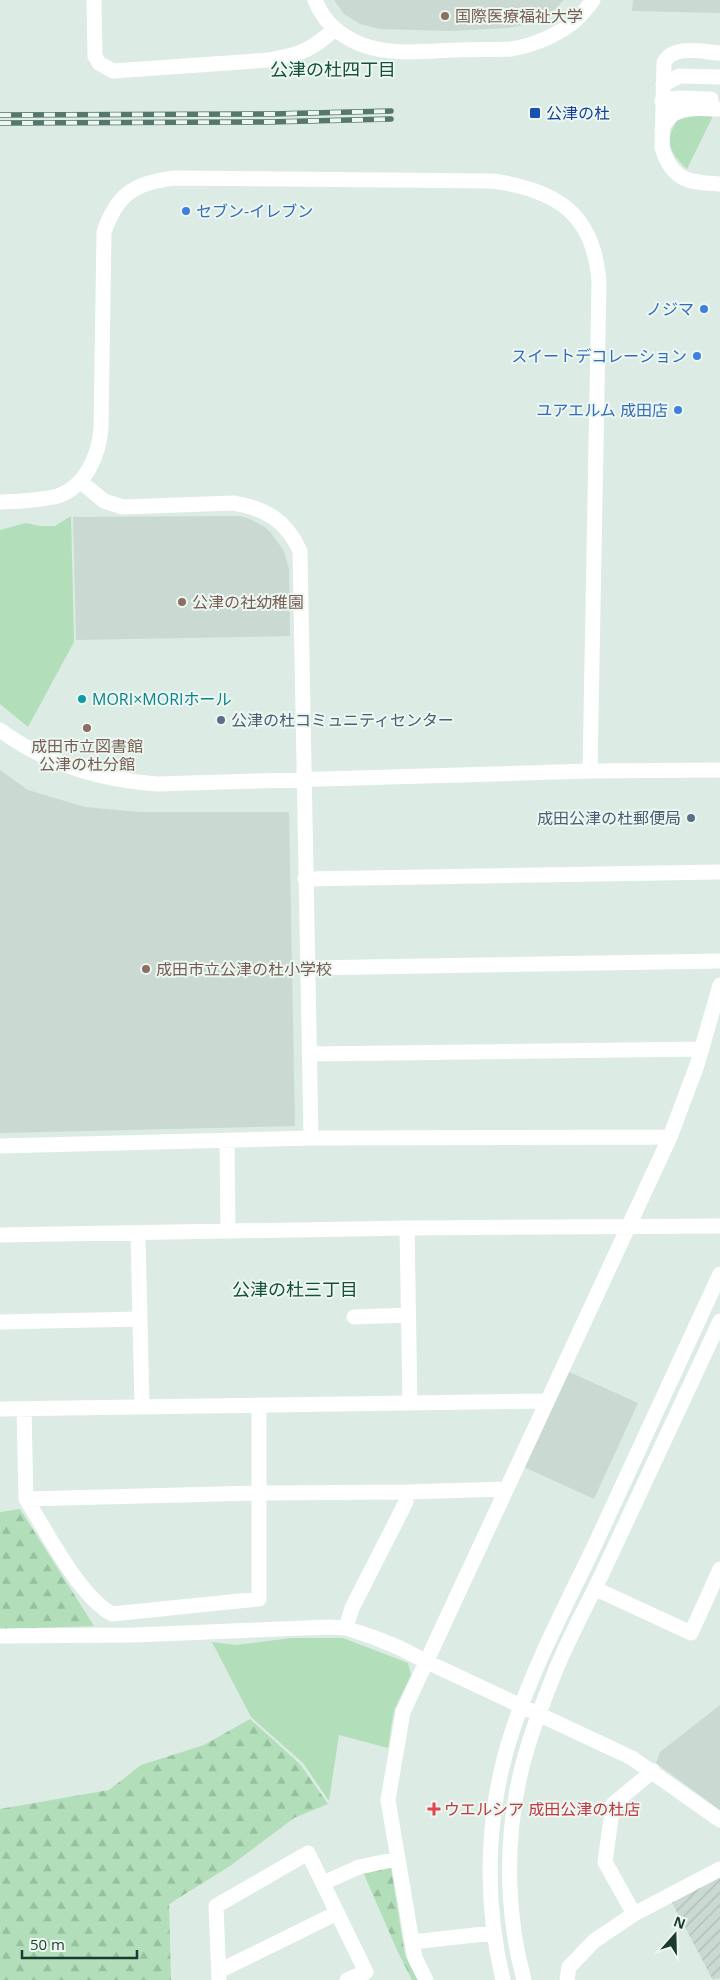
<svg xmlns="http://www.w3.org/2000/svg" width="720" height="1980" font-family="'Open Sans','Noto Sans JP',sans-serif">
<defs>
<pattern id="industrial-furrows" width="10" height="10" patternUnits="userSpaceOnUse" patternTransform="scale(1.25)"><rect width="10" height="10" fill="#cadad2"/><path d="M-1 1l2-2M0 10L10 0M9 11l2-2" fill="none" stroke="#adbcb5"/></pattern>
<pattern id="forest-firs" width="22" height="20" patternUnits="userSpaceOnUse" patternTransform="scale(1.25)"><rect width="22" height="20" fill="#b2dfba"/><path d="M5 1l3.5 6h-7zM16 11l3.5 6h-7z" fill="#98c0a0"/></pattern>
</defs>
<rect width="100%" height="100%" fill="#dcebe3"/>
<path fill="#cadad2" d="M334,0H564L554,10L524,25L508,28L451,31L380,29L360,24L344,14Z
M633,0H720V13L632,11Z
M238,516L248,518L265,527L271,533L284,551L289,569L290,636L76,640L73,517Z
M0,770L28,790L85,807L140,812H289L295,1126L0,1133Z
M567,1371L638,1403L594,1499L524,1467Z
M720,1705V1810L656,1763L660,1752Z"/>
<path fill="url(#industrial-furrows)" d="M720,1875V1978L713,1980L671,1901Z"/>
<path fill="#b2dfba" d="M693,116H713L687,169C670,154 663,140 678,120Z
M71,516L74,642L28,727L0,704V530L26,523L40,526H55Z
M291,1638H343L408,1663L411,1675L394,1710L388,1748L339,1735L329,1801L303,1763L251,1717L212,1642L235,1645Z"/>
<path fill="url(#forest-firs)" d="M20,1509L94,1626L0,1629V1512Z
M250,1719L300,1764L328,1804L294,1818L230,1866L169,1904L171,1980H0V1809L109,1790L141,1765L204,1745Z
M386,1866L391,1868L405,1955L418,1980H412L397,1950L363,1872Z"/>
<g fill="none" stroke-linecap="round" stroke-linejoin="round">
<path stroke="#fff" stroke-width="15" d="M94,0L95,56L99,63L113,71L269,60C301,54 310,51 335,29
M315,0C323,21 339,35 360,44C390,56 426,51 457,50C475,49 493,50 511,49C523,47 536,43 547,38C569,28 579,19 593,0
M720,53C703,52 672,44 664,63L662,147C671,180 689,183 720,184
M663,85L679,76L720,77
M662,101L678,98L711,99
M662,129C673,103 696,109 720,109
M80,481L104,501L123,507L233,503C265,508 286,520 300,551L311,1138
M0,502C19,501 39,501 58,496C86,486 99,455 101,428L104,232C117,194 134,183 174,178L493,181C557,190 594,214 599,282L590,771
M0,730C46,764 101,780 157,784L590,771L720,770
M305,879L720,872
M307,968L720,961
M309,1054L702,1049
M227,1140L228,1231
M0,1146L311,1138L670,1137
M407,1228L410,1403
M138,1234L142,1407
M0,1235L407,1228L720,1226
M354,1317L408,1315
M0,1322L140,1319
M0,1409L546,1401
M24,1409L26,1499L259,1493L406,1492L506,1489
M26,1499C47,1532 79,1596 112,1614L259,1599V1406
M596,1589L691,1633L720,1569
M346,1628L352,1608L406,1502V1492
M0,1636L134,1635L330,1627L346,1628L373,1637L400,1648L425,1661L632,1758L720,1820
M323,1883L359,1867L397,1859
M634,1914L605,1862L613,1804L653,1771
M412,1942L493,1933
M219,1971L337,1913
M219,1980L216,1906L308,1853L366,1972L347,1980
M426,1980L415,1958L412,1942L388,1800L403,1712L670,1137L697,1065L720,985
M503,1980C483,1897 486,1807 514,1726C536,1660 570,1598 599,1536C639,1449 680,1361 720,1274
M524,1980C507,1918 505,1848 518,1785C526,1744 542,1705 557,1667C572,1631 592,1596 608,1561C646,1481 683,1401 720,1321
M567,1980L569,1967L594,1941L634,1914L720,1869"/>
<g stroke="#56776c" stroke-width="5.5">
<path id="rail" d="M0,115L272,114L391,111
M0,123L268,122L391,119"/>
</g>
<use href="#rail" stroke="#edf7f1" stroke-width="4" stroke-dasharray="11" stroke-linecap="butt"/>
</g>
<g fill="#8d6e63" stroke="#edf7f1" stroke-width="2">
<circle cx="445" cy="16" r="5"/>
<circle cx="182" cy="602" r="5"/>
<circle cx="87" cy="728" r="5"/>
<circle cx="146" cy="969" r="5"/>
</g>
<rect fill="#1a4fb4" stroke="#edf7f1" stroke-width="2" x="529" y="107" width="12" height="12" rx="2.5"/>
<g fill="#3f7fe0" stroke="#edf7f1" stroke-width="2">
<circle cx="186" cy="211" r="5"/>
<circle cx="704" cy="309" r="5"/>
<circle cx="697" cy="356" r="5"/>
<circle cx="678" cy="410" r="5"/>
</g>
<circle fill="#0f9aa8" stroke="#edf7f1" stroke-width="2" cx="82" cy="699" r="5"/>
<g fill="#5c6f8a" stroke="#edf7f1" stroke-width="2">
<circle cx="221" cy="720" r="5"/>
<circle cx="691" cy="818" r="5"/>
</g>
<path fill="#e0444e" stroke="#edf7f1" stroke-width="2" d="M431.5 1801.5h5v5h5v5h-5v5h-5v-5h-5v-5h5z"/>
<g text-anchor="middle" dominant-baseline="central" stroke-width="4" stroke-linejoin="round" paint-order="stroke">
<g font-size="16" fill="#785e54" stroke="#edf7f1" text-anchor="start">
<text x="455" y="16">国際医療福祉大学</text>
<text x="192" y="602">公津の社幼稚園</text>
<text x="87" y="746" text-anchor="middle">成田市立図書館<tspan x="87" dy="18">公津の杜分館</tspan></text>
<text x="156" y="969">成田市立公津の杜小学校</text>
</g>
<g font-size="16" fill="#164399" stroke="#edf7f1" text-anchor="start">
<text x="546" y="113">公津の杜</text>
</g>
<g font-size="16" fill="#366cbe" stroke="#edf7f1" text-anchor="end">
<text x="196" y="211" text-anchor="start">セブン-イレブン</text>
<text x="694" y="309">ノジマ</text>
<text x="687" y="356">スイートデコレーション</text>
<text x="668" y="410">ユアエルム 成田店</text>
</g>
<g font-size="16" fill="#0d838f" stroke="#edf7f1" text-anchor="start">
<text x="92" y="699">MORI×MORIホール</text>
</g>
<g font-size="16" fill="#4e5e75" stroke="#edf7f1" text-anchor="start">
<text x="231" y="720">公津の杜コミュニティセンター</text>
<text x="681" y="818" text-anchor="end">成田公津の杜郵便局</text>
</g>
<g font-size="16" fill="#be3a42" stroke="#edf7f1" text-anchor="start">
<text x="444" y="1809">ウエルシア 成田公津の杜店</text>
</g>
<g font-size="18" fill="#174f3d" stroke="#edf7f1">
<text x="333" y="69">公津の杜四丁目</text>
<text x="295" y="1289">公津の杜三丁目</text>
</g>
</g>
<g transform="translate(675 1935) rotate(20)" stroke="#edf7f1" stroke-width="4" paint-order="stroke">
<path d="M0-4L9 19L0 12L-9 19Z" fill="#1c3b30"/>
<text y="-8" font-size="14" font-weight="bold" text-anchor="middle" fill="#1c3b30">N</text>
</g>
<path d="M22 1950v8h115v-8" fill="none" stroke="#1c3b30" stroke-width="2.5"/>
<text x="30" y="1950" font-size="15" fill="#1c3b30" stroke="#edf7f1" stroke-width="4" paint-order="stroke">50 m</text>
</svg>
